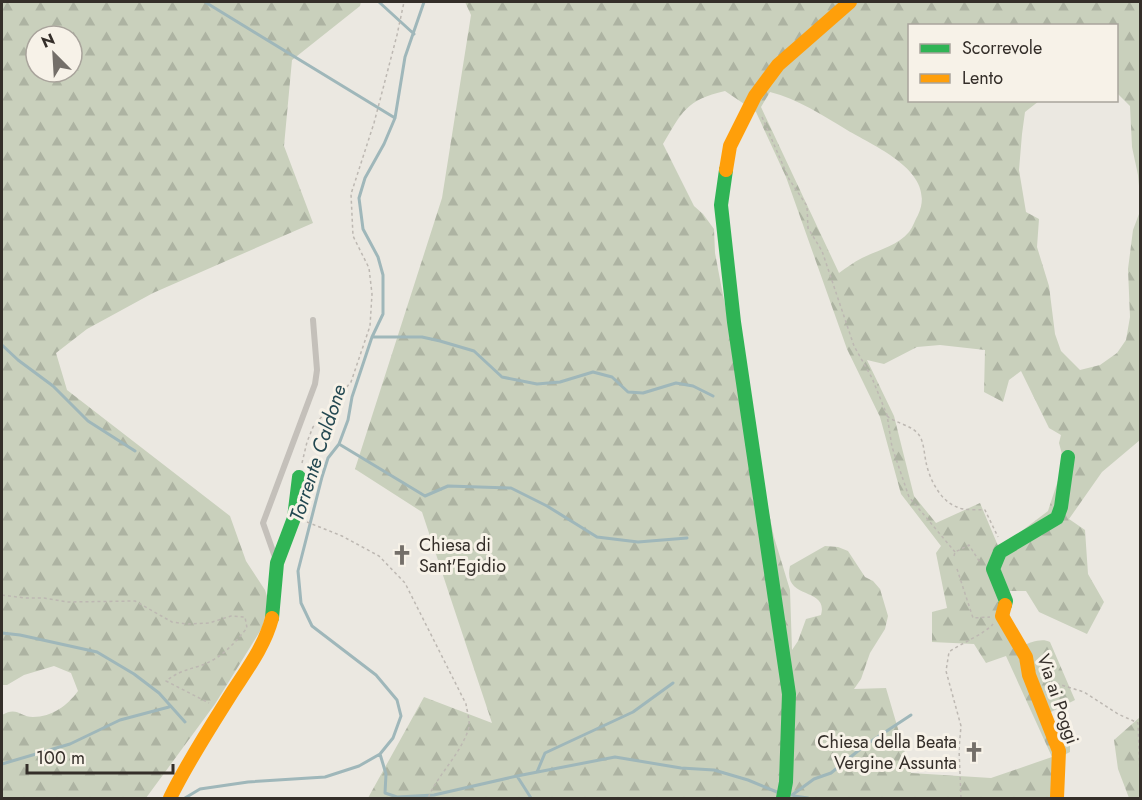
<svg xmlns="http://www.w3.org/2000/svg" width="1142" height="800" font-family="Jost,sans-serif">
<defs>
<pattern id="forest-firs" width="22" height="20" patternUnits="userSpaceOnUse" patternTransform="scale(1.5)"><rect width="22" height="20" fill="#c9d0bc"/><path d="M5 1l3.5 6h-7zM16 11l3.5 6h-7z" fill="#adb3a2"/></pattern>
</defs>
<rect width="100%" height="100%" fill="#ebe8e1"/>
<path fill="url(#forest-firs)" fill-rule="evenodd" d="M2,2H361L360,6L292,60L284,146L313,223L153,293L87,329L56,353L67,390L230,516L246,561L265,590L269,602L262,628L215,704L146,798H2V715C17,706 20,717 33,717C52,717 68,705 78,691L71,673L54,666L24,675L7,685H2ZM36,36H72V72H36Z
M465,2H1140V440L1102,472L1069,519L1085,530L1088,574L1104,602L1087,634L1039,612L1026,591H1009L1010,616L1023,646C1031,642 1042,638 1050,642L1075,700L1049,713L1061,744L1070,745V752L1064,755L1061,798H368L424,697L492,723L422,512L355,469L442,198L471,15ZM910,26H1116L1117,93L1130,106L1132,147L1138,175L1140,197L1139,214L1133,230L1128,269L1130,317L1126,340L1117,353L1100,365L1080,370L1061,351L1055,334L1049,286L1037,247L1039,219L1026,212L1019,170L1022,134L1025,112L1039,101L910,100ZM725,91L756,112L786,177L847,349L880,417L901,494L941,546L936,553L947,608L932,612V642L974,644L986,663L1006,656L1052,757L991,778L911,773L886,688L854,689L861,679L870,653L885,629L888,616L880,589L873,581L865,577L848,551L838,547L825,546L790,566C782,601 829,586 821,615L806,619L798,641L792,650L790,590L774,537L722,290L715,253L714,229L703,214L694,206L663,144C682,112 686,100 725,91ZM770,92C798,99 822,115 847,130C875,147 938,172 918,215C915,220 913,227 909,232C897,246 878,250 862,258C854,262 846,268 839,273L761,107ZM940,345L985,350L984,392L1003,402L1009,380L1021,371L1049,428L1061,435L1059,443L1064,462L1048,511L999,548L980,503L936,523L914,496L894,416L867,360L884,364L917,347Z
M1140,717V798H1129L1118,769L1114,740Z"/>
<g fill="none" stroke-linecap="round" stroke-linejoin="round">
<path stroke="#9fb7ba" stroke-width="3" d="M205,2L395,118
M379,2L414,34
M372,337H422L440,341L474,351L502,377L537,384L560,382L593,372L612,377L628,392L643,393L676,383L693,386L713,396
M2,345L18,360L53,386L88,421L135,451
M339,444L425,496L448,486L511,488L547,506L597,537L638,542L687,538
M2,633L20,635L97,652L134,674L159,693L185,722
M380,754L386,774L385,793L397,797L434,795L517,776L615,757L681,768L714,770L748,780L777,792
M2,764L70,744L120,720L169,707
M537,772L545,753L633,712L673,683
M517,776L531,798
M792,795L814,779L831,773L864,746L911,715
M794,796L808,798
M185,798L200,789L248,782L325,777L359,766L380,754L393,738L401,716L397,700L376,675L312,626L301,603L298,571L322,477L328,458L339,444L348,420L352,397L372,337L383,314V275L378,257L363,229L359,198L365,178L384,144L395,118L405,57L424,2"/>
<path stroke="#bdb8b2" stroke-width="1.5" stroke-dasharray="3 3" stroke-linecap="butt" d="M762,117L789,179L807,206L808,228L822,251L854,346L872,378L887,415L892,447L909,497L955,552
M887,416C897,424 912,425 919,435C924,442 924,453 926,462C929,478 940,501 957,507C964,511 976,509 985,510L998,537
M302,463L307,442L313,427L351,382L370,326L372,294L369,268L353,236L351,194L374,123L397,35L404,2
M307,522L342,536L379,556L405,583L466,704C467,711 470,721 469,727C462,753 438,774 428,798
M954,556L955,552L969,545L981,564
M957,569L973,618L990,617
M2,595L25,598H44L67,602L135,601L172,622L187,624L209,623L231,616L245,617L247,628C237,640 227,652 213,660C195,670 184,667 166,681L209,703
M1045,680L1084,692L1118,714L1138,723L1140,776
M961,798L959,749L961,726L946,671L949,652C960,644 986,633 993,624"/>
<path stroke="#c4c0ba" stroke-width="6" d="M275,557L263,523L315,384L317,370L313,320"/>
<path stroke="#30b455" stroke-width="14" d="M726,170L721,205L734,322L789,694L786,782L783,798
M1005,605L1006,601L993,569L1000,552L1057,518L1061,507L1068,457
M272,618L277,563L294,518L299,477"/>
<path stroke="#ff9f0a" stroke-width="14" d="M726,170L730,146L755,96L778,65L850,2
M1005,605L1002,616L1026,657L1029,675L1059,751L1057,798
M170,798C188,761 211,726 233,691C248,668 265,645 272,618"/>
</g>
<defs>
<g id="church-bare" transform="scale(1.62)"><path d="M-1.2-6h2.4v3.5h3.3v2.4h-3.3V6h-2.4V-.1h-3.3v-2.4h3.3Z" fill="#746f69" stroke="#f7f2e8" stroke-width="2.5" paint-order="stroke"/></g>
</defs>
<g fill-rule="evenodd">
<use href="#church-bare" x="402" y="555"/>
<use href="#church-bare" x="974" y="752"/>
</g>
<g text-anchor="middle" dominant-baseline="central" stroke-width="6" stroke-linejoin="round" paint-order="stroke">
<g font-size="18" fill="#342e29" stroke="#f7f2e8" text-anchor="start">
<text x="419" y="545">Chiesa di<tspan x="419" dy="21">Sant'Egidio</tspan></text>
<text x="957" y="742" text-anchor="end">Chiesa della Beata<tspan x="957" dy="21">Vergine Assunta</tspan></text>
</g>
<g font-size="18" fill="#342e29" stroke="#f7f2e8">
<text transform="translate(1058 699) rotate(71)">Via ai Poggi</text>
</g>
<g font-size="20" font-style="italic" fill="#234851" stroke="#f7f2e8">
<text transform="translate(318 453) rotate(-72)">Torrente Caldone</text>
</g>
</g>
<rect width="1142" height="800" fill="none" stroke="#342e29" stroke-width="6"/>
<rect x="908" y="24" width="210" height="78" fill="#f7f2e8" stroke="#a9a49c" stroke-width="1.5"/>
<rect x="920" y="44" width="30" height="9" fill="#30b455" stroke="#a9a49c" stroke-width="1.5"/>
<text x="962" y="54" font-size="18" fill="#342e29">Scorrevole</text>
<rect x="920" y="74" width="30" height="9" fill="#ff9f0a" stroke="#a9a49c" stroke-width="1.5"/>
<text x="962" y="84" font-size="18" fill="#342e29">Lento</text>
<g transform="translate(54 54) rotate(336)"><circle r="28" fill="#f7f2e8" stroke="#a9a49c" stroke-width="1.5"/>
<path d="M0-4.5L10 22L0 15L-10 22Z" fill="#746f69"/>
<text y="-9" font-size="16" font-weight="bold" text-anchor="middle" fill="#342e29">N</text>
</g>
<path d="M27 764v9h146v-9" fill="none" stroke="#342e29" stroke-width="3"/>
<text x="36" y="764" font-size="18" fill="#342e29" stroke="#f7f2e8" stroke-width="4.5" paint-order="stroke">100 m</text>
</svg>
